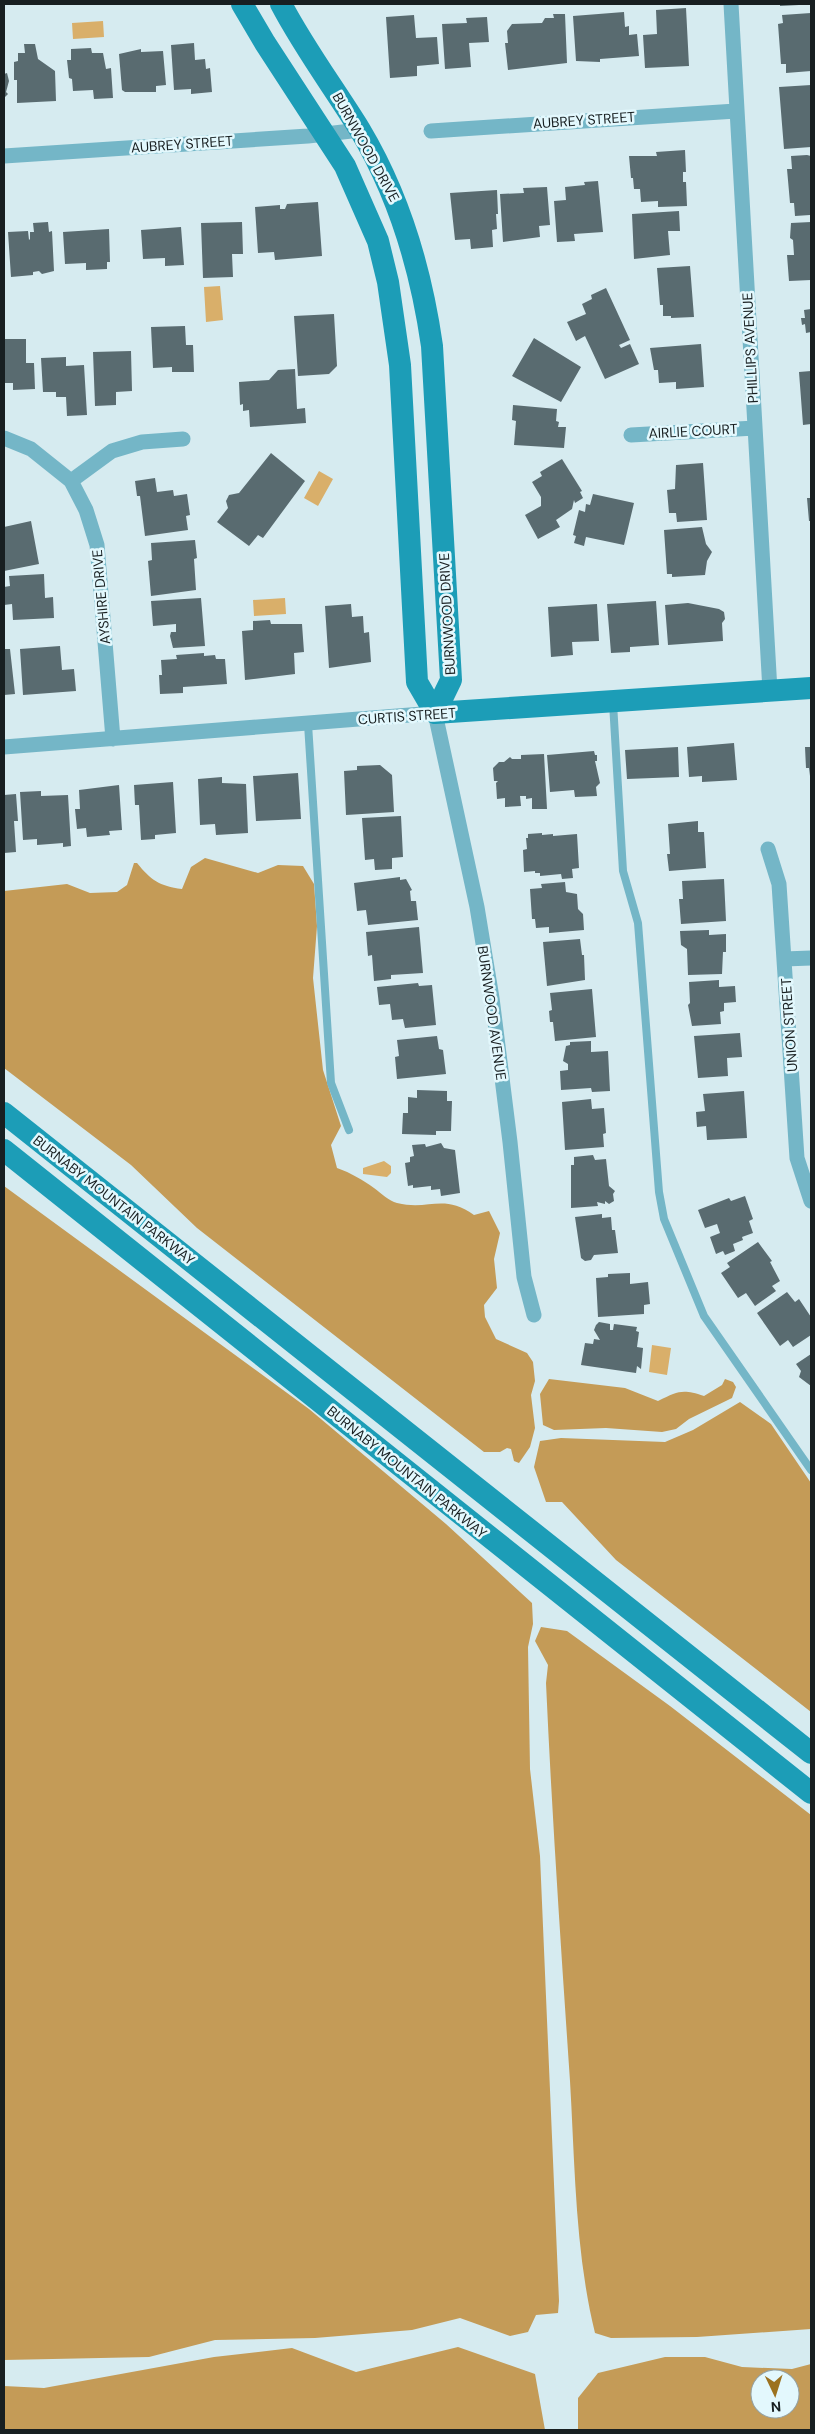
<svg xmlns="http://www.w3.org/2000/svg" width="815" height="2434" font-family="'DM Sans',sans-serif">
<rect width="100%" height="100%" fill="#d6ebf0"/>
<path fill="#c49b57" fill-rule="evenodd" d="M205,858L258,873L278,865L303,866L314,884L317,926L313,978L323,1070L341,1126L331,1145L337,1168C351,1173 363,1180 374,1188C381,1193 389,1201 397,1203C429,1211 443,1193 474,1215L489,1211L500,1233L494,1259L497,1288L484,1305L485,1317L496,1339L527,1353L533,1362L535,1381L531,1395L535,1428L530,1447L519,1463L514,1461L511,1449L507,1448L500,1452H484L197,1228L131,1165L4,1068V891L67,884L90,893L117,892L127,885L134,863H137C151,880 159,886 182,889L191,867Z
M4,1186L309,1409L446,1524L532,1603L533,1624L528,1647L530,1769L540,1856L559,2301L558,2313L536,2315L528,2332L510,2336L460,2318L412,2330L315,2338L215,2340L149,2357L4,2360Z
M549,1379L625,1388L658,1401C679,1391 682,1389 704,1396L722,1385L725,1379L733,1382L736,1387L732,1398L689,1419L676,1429L662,1432L606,1428L554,1430L543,1425L540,1394Z
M740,1402L771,1424L811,1483V1712L616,1560L562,1502H546L534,1467L540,1441L561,1438L665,1442L693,1430Z
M541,1627L567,1631L670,1706L811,1815V2329L697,2337L611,2338L595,2333C575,2252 575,2164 570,2081C561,1948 552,1816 546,1683L548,1665L535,1641Z
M458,2347L535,2374L545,2430H4V2386L44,2388L214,2357L292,2348L356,2372Z
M665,2357H705L742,2367L792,2369L811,2364V2430H578V2398L598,2373ZM760,2379H790V2409H760Z"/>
<path fill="#d9af6a" d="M103,21L104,37L73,39L72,23Z
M220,286L223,320L206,322L204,287Z
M319,471L333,479L318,506L304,498Z
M285,598L286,614L254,616L253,600Z
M384,1161L391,1166V1173L387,1177L363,1174V1168Z
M652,1345L671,1348L667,1375L649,1372Z"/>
<path fill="#596b70" d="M780,4H799V5L780,6Z
M686,8L689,66L645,68L643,35L657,34L656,10Z
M624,12L625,27L629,26V35L637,34L639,56L600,59V62L576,61L573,16Z
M811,13V71L786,73V64H781L778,24L783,23L782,15Z
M553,14H565L567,63L508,70L505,43H508L507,31L512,24L542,23L545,18H554Z
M414,15L416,38L437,37L439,64L417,66V76L390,78L386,17Z
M487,17L489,42L469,43L471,67L445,69L442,24L467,23L466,18Z
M194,43L195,60L205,59L206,69L210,68L212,92L191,94V89L174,90L171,45Z
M24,44H35L38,59L55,71L56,101L17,103V80H14V62L18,61V53H25Z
M91,48L92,53H103L106,69L111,68L113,98L94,99L93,90L73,91L72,79L69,78L67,60H71V49Z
M141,49V52L163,51L166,85L156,86V92H125L122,90L119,54Z
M7,73L9,81L6,92L8,94L4,98V74Z
M811,85V147L784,149L779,87Z
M685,150L686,172H683V182H686L687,206L658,207V201L641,202L640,189H634L633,178H631L629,156H657L656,152Z
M807,155L811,156V213L810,215L795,216L794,203H790L787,169H792L791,156Z
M598,181L603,232L574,234L575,241L557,242L554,201L566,200L565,187L585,185L584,182Z
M547,187L550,225L539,226L540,237L503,242L500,194L524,193L523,188Z
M497,190L498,214H496L497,229L492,230L493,247L471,249L470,239L455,240L450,193Z
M318,202L322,256L275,260L274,252L258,253L255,207L280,205V209H285L287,204Z
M679,211L680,231H668L670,255L634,259L632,214Z
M48,222L49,232L52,231L54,271L42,274L39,271L33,272V275L11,277L8,232L28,231L29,240L30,239V232H34L33,223Z
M242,222L243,254H232L233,277L203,278L201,223Z
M811,222V280L789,281L787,255H794L793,240L790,238L791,223Z
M181,227L184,265L165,266V258L143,259L141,230Z
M109,229L110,262H107V269L86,270V263L65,264L63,232Z
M690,266L694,317L671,318V316H663V305H660L657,268Z
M606,288L630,340L619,345L621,348L630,344L639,364L605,379L585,336L576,341L567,322L586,314L582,304L592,299L591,295Z
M811,309V332L806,333L805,324L802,325L801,318H805L804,310Z
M334,314L337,366L329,374L298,376L294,316Z
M185,326L186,345H193L194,372H172V367L153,368L151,327Z
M534,338L581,367L561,402L512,376Z
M4,339H26V363H34L35,389L13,390V383H4Z
M701,344L704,387L676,389V382L659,383L658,370H654L650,348Z
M131,351L132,391L116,392V405L95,406L93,352Z
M66,357V366L84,365L87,415L67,416L66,397H56V392H43L41,358Z
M295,369L297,409L305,408L306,423L250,427L249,410L243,411V404L240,405L239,382L269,380L278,370Z
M811,371V424L803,425L799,372Z
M513,405L557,409L556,421L559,422L558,427H566L564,448L514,445L516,421L512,420Z
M271,453L305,481L263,538L258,535L249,546L217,522L228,508L226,501L229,495L239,493Z
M562,459L582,491L580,492L583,498L575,503L574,500L572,509L556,520L560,527L538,539L525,515L541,506V497L532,482L542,476L540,472Z
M703,463L707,520L677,522L676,513H669L667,490L675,489L676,465Z
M155,478L157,492L173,490L174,496L187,494L190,515L186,516L188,530L145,536L140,496H137L135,481Z
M593,494L634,503L624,545L586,537L584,546L574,543L576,536L573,535L579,510L585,512L586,504L590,505Z
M807,498H811V521H809Z
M31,521L39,564L4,571V527Z
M702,527L706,544L712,552L707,561L705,575L672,577V574H667L664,530Z
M195,540L197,558L194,559L196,590L151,596L148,561L152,560L151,543Z
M44,574L45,598L53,597L54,618L13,620L12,604L4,605V587L10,586L9,576Z
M201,598L205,646L173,648L170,636L171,632H176V624L153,626L151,601Z
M656,601L659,645L630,647V652L611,653L607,604Z
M688,603L719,609L724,612L725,619L722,623L723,641L668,645L665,605Z
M351,604L352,617L363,616L364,633L369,632L371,662L329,668L325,606Z
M597,604L599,641L572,642L573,655L551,657L548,607Z
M270,620L271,624H302L304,652L294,653L295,674L245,680L242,631L253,630V621Z
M60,646L62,670L74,669L76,691L23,695L20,649Z
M4,649H10L15,694L4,695Z
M204,653V656L215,655L216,659H225L227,684L183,687V693L160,694L159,675H162L161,660L177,659L176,655Z
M734,743L737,780L702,782V776L689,777L687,747Z
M678,747L679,777L627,779L625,750Z
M805,747H811V784L809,768H806Z
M594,751L595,755H597V761H595L600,783L596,787L597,796L575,797L574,790L550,792L547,755Z
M544,754L547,809H532V798L526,799V796H520L521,806L505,807V798L497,799L496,783L498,781H494L493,768L499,762H504L510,757L512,759H521V755Z
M380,765L392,775L394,812L346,815L344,771L357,770V766Z
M298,773L301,819L256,821L253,776Z
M222,777V783L246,784L248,833L216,835L215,824L200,825L198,779Z
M173,782L176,833L155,835V839L141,840L139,805H135L134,785Z
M119,785L122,830L109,831L110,835L87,837L86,828L77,829L75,809H80L79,790Z
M41,791V796L68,795L71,846L63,847V843L37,845V839L23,840L20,792Z
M16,794L18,821H14L16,852L4,853V795Z
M401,816L403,857L392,858V869L375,870L374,859L365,860L362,818Z
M698,821V832H704L706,868L669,871L667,854H670L668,824Z
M542,833V835L553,834V836L577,834L579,868L572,869L573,878L562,879L561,874L540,876V873H535V871L524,872L523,850L527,849L526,838H528V834Z
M400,877V880L406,879L412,890L410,891L411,901H416L418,920L368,925L366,910L357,911L354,883Z
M724,879L726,921L681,924L679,899H683L682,881Z
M565,882L566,892L577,894L578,909L583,914L584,930L549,933V927L536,928L535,919H532L530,889L542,888L541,884Z
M419,927L423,973L391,975V979L374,981L372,955L368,956L366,932Z
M709,930V935L726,934V952H723L722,974L688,975L687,949L681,945L680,931Z
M580,939L582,955H584L585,980L547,986L543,942Z
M719,980V987L735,986L736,1002L724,1003V1011L720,1012L721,1024L692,1026L688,1005L690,1003L689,982Z
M418,983L419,986L432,985L436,1025L405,1028L403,1019L392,1020L390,1004L379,1005L377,987Z
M592,989L596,1037L555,1041L553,1022H550L549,1011L552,1010L550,993Z
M740,1033L742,1057L727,1058L728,1076L698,1078L694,1036Z
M437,1036L439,1049L443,1050L446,1074L397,1079L395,1057L399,1056L397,1040Z
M591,1041V1052L608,1051L610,1091L592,1092L591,1088L561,1090L560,1071L568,1070V1064L563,1061L566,1046L570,1045V1042Z
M417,1090L447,1091V1101H452L451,1131H436V1135L402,1134L403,1113H408V1097L417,1098Z
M744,1091L747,1138L707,1140L706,1126L697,1127L696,1112L705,1111L703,1094Z
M591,1099L592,1109L604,1108L606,1133L603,1134L604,1147L565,1150L562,1102Z
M441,1143L444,1148L455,1150L460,1193L441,1196L440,1189L431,1190V1186L413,1188V1185L408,1186L405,1163L410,1162V1157L414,1156L412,1145L425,1144L426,1147Z
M593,1155L595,1160L606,1159L609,1186L615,1191L613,1194L614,1201L609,1204L605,1201V1204L597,1202L598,1206L571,1208V1165H574V1157Z
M745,1196L753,1219L749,1221L753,1233L742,1237L743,1240L733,1244L735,1251L725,1255L723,1251L716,1254L710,1237L720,1233L717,1224L705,1228L698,1210L729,1198L731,1201Z
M602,1214V1218L611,1217L612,1230H615L618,1253L594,1255L591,1260L585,1261L581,1258L575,1217Z
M758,1242L772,1261L770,1262L780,1281L772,1286L776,1291L755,1306L746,1293L738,1298L721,1273L730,1267L727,1263Z
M630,1273V1284L648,1282L650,1304L644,1305V1314L598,1317L596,1278L608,1277V1274Z
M787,1292L795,1302L799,1299L811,1317V1335L793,1347L788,1340L780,1346L757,1313Z
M599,1322L610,1324V1330H613L614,1324L637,1327L636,1331L639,1332L637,1347L643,1348L641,1369L637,1366L636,1373L581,1365L585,1343L593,1344L594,1339L600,1340L594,1330L596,1325Z
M811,1354V1386L799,1377L801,1371L796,1364Z"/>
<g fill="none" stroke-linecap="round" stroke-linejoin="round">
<path stroke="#74b6c7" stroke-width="8" d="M613,703L623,871L638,923L659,1192L664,1219L704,1316L811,1470
M308,724L331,1083L349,1130"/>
<path stroke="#74b6c7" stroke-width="15" d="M731,4L770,691
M431,131L736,111
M4,156L308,136L360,130
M631,435L755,428
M4,438L31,449L71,481L86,510L97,545L113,739
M71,481L112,451L142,442L183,439
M4,747L435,713L477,907L492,998L510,1142L524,1277L534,1315
M768,849L779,884L797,1158L811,1201
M784,959L811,958"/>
<path stroke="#1c9db7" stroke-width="22" d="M242,4L265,43L345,166L378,241L388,282L400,365L417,682L435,713
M281,4C304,48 334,88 360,130C400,197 421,269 432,346L451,680L435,713
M435,713L811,688
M4,1113L811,1753
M4,1150L811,1793"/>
</g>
<g text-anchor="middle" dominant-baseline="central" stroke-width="5" stroke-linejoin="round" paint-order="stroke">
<g font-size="14" fill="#181f21" stroke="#e3f8fd">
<text transform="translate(584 120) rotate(-4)">AUBREY STREET</text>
<text transform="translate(182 144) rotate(-4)">AUBREY STREET</text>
<text transform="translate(366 147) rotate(61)">BURNWOOD DRIVE</text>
<text transform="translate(750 348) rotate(-93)">PHILLIPS AVENUE</text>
<text transform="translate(693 431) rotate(-3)">AIRLIE COURT</text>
<text transform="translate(101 597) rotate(-95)">AYSHIRE DRIVE</text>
<text transform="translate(447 614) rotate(-93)">BURNWOOD DRIVE</text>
<text transform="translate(407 716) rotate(-4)">CURTIS STREET</text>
<text transform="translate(492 1013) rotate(82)">BURNWOOD AVENUE</text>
<text transform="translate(789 1025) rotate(-94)">UNION STREET</text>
<text transform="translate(114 1200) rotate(38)">BURNABY MOUNTAIN PARKWAY</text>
<text transform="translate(407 1472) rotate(39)">BURNABY MOUNTAIN PARKWAY</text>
</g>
</g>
<rect width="815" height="2434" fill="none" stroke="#181f21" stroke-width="10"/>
<g transform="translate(775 2394) rotate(176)"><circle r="24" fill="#e3f8fd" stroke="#92a1a5"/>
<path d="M0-4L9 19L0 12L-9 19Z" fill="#9c7220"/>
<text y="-8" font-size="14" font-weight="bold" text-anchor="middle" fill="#181f21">N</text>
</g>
</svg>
